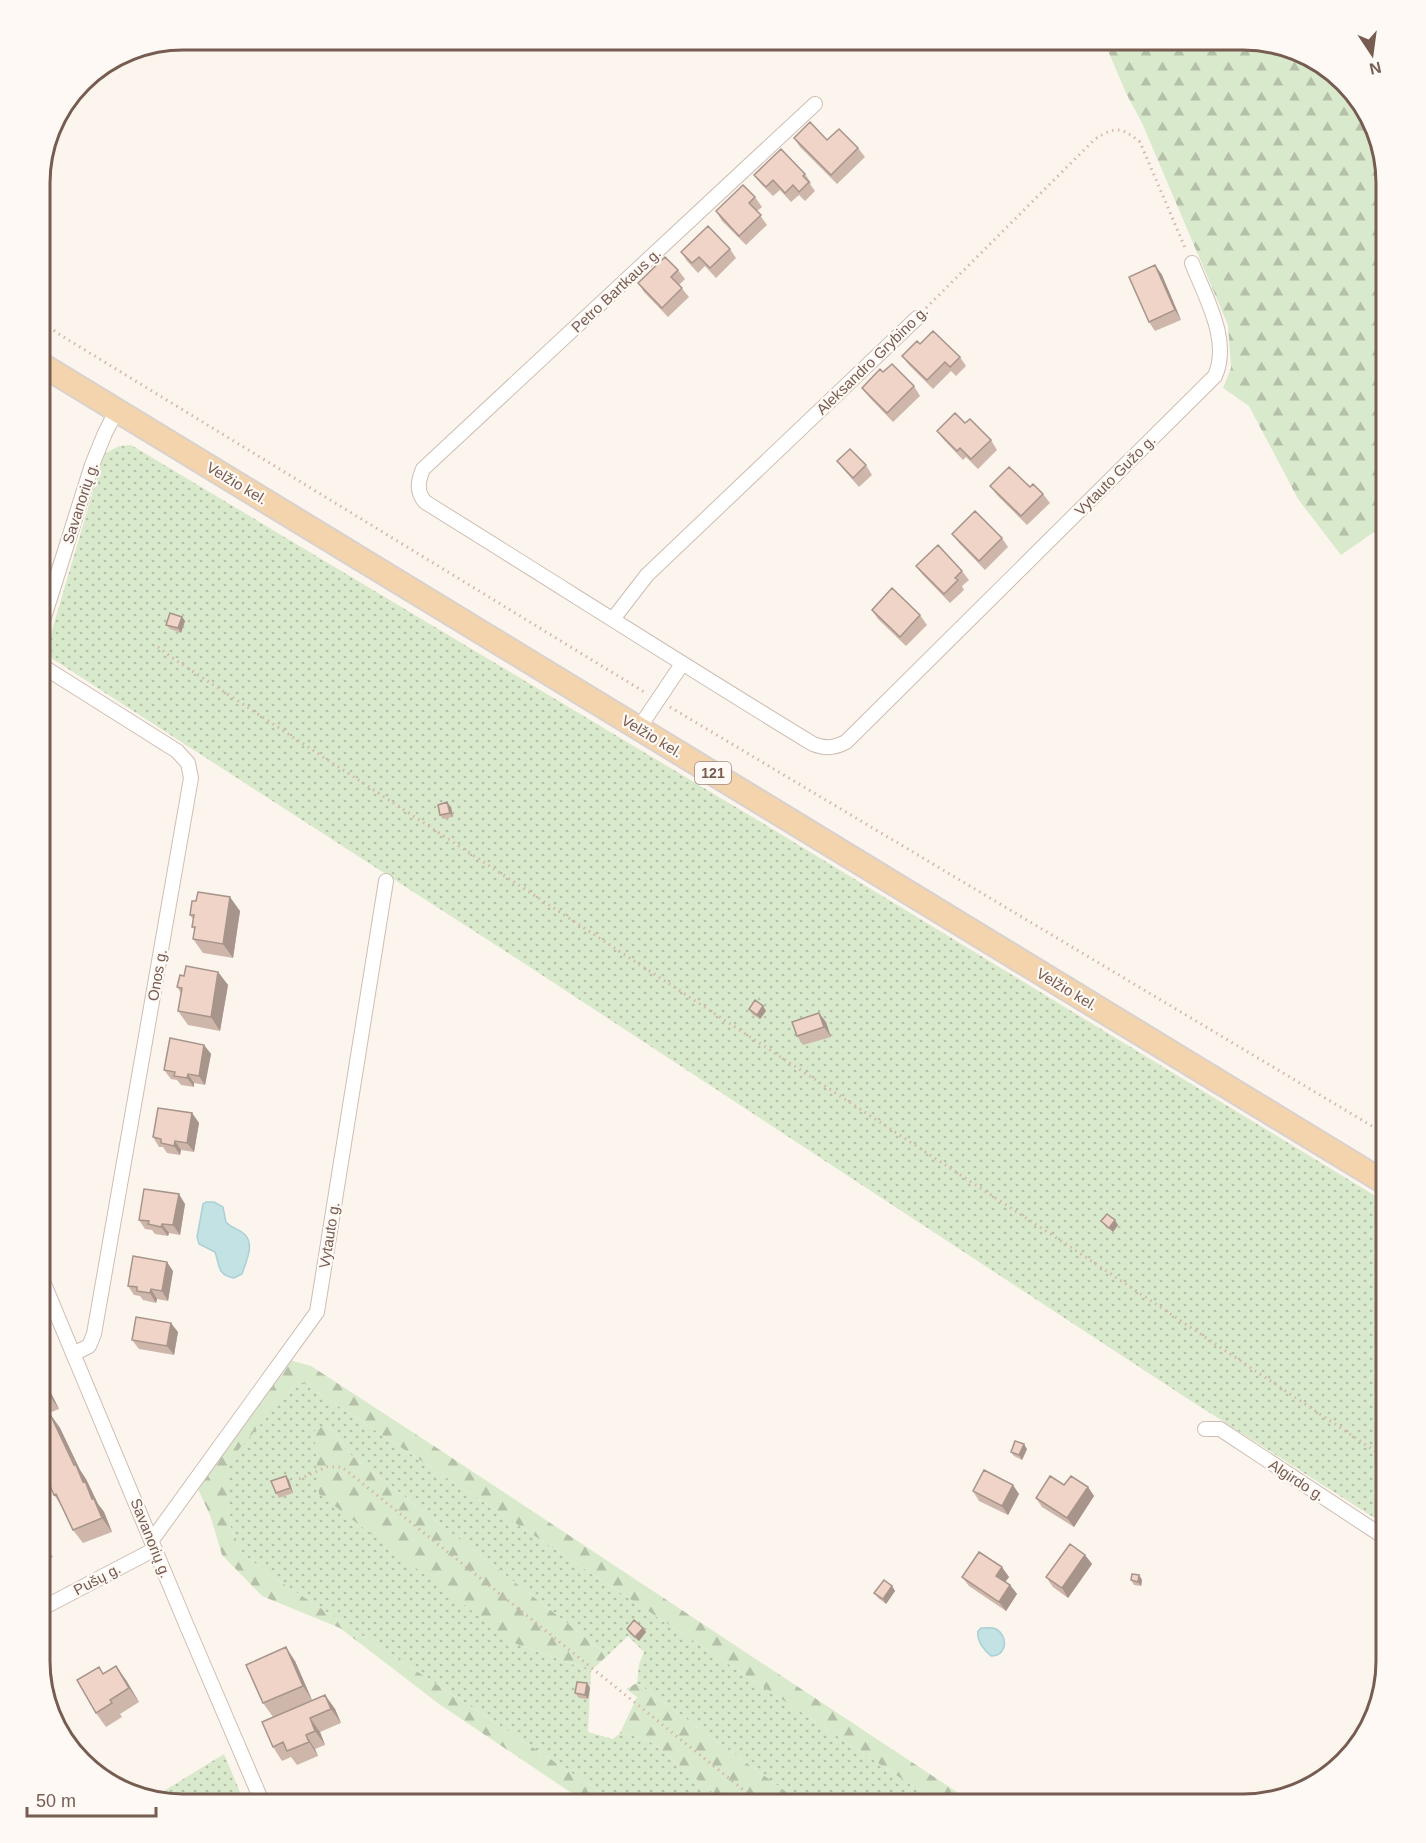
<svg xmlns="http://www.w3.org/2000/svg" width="1426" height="1843" font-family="Arial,sans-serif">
<defs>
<pattern id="grass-dots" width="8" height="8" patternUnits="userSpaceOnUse" patternTransform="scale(1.5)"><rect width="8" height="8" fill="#d9e9cc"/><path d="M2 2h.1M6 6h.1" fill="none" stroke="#b5c0a8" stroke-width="1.8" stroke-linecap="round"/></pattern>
<pattern id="forest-firs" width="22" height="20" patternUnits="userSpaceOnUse" patternTransform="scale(1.5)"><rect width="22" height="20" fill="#d9e9cc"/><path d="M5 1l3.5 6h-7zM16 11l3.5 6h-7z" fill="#b5c0a8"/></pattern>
</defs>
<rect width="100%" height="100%" fill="#fcf5ed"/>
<path fill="url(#grass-dots)" d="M131,445L754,818L1387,1203V1526L1188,1399L516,958L45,654L104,454L119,446Z
M299,1380L940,1804H803L637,1683L639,1664L644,1652L628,1636L608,1655L350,1454L333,1430L324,1426L514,1643L591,1671L588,1732L613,1739L620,1733L647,1739L727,1804H619L270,1575L242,1553L231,1528L226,1463Z
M224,1754L245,1804H182L154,1797Z"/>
<path fill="url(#forest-firs)" d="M1103,39H1253L1315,58L1363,103L1387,182V523L1341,555L1298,499L1249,406L1223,388L1231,368L1228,325L1142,123L1126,93Z
M290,1360L311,1366L437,1448L975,1804H940L299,1380L227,1463L231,1528L242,1553L270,1575L619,1804H588L439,1704L340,1628L262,1596L222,1555L210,1515L197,1487Z
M324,1426L333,1430L350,1454L608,1655L591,1671L514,1643L319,1494L314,1431Z
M637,1683L803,1804H727L647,1739L620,1733L637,1697L626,1689Z"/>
<path fill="#c2e2e4" stroke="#a9d1d5" stroke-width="1.5" d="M206,1202H214L223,1207L226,1222C231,1228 237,1228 243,1233C256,1242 246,1262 242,1274L234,1278C217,1275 220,1266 215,1252L199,1244L197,1237L203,1204Z
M981,1628C986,1628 992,1627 996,1629C1008,1635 1008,1656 991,1656C983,1649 976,1641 978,1631Z"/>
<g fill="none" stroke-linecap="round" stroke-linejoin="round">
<g stroke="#cebdb3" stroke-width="16">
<path id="street" d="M815,104L423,469C418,481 416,491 425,502C554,582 683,665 813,744C826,749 834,748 846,742L1215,376C1231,340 1205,297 1192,263
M613,619L647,575L917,318
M39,633L92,465L105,433L117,410
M39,664L177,751L188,763L191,778L94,1334L89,1346L73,1354
M639,728L682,664
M39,1272L186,1624L263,1804
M1205,1429H1220L1387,1539
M152,1540L317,1312L386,881
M39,1610L155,1549"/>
</g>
<g stroke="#d9d1ce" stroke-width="26">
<path id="primary" d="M39,363L1387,1184"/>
</g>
<path stroke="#d5b7a9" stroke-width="3" stroke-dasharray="1.5 4.5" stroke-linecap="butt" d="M926,308L1095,139C1116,126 1121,127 1140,142L1186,250
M39,320L62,336L646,693
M158,647L174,659L1084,1256L1387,1459
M670,707L1387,1135
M299,1479L327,1467H342L761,1804"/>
<use href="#street" stroke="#fff" stroke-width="14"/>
<use href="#primary" stroke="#f4d4ac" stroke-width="22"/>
</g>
<path fill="#ceb6ab" d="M794,138L827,140L858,148L865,157L837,184L800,147Z
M805,174L811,183L810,184L815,191L805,201L799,195L791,202L780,190L773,196L761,184L754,175Z
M755,197L762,207L757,211L767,225L746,245L722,221L716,211Z
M730,249L736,258L716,278L705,266L698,273L687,261L681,252Z
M1155,265L1162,275L1181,320L1155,331L1149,322Z
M678,270L685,279L679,285L689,297L668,317L644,292L638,283Z
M920,344L960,357L966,366L956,376L951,371L933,389L909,365L902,356Z
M883,372L914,386L920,396L893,422L869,397L862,388Z
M965,423L991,440L997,450L978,469L966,457L963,460L944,440L937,431Z
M837,461L866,465L872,475L859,487L844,470Z
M990,486L1043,494L1050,503L1027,525L997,495Z
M952,534L1002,538L1008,547L985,570L959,543Z
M916,566L962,571L969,580L962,586L964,590L950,603L923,575Z
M872,610L920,615L927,625L906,646L878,619Z
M182,617L185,621L181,633L170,629L166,625Z
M451,807L453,817L443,819L440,815Z
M240,911L233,958L203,953L193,939L195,930L192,927L193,919L190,915Z
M218,972L228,985L220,1031L188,1025L178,1011L181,993L177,987L184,976Z
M763,1006L766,1011L760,1019L752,1014L749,1009Z
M826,1022L831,1037L803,1045L797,1036Z
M204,1045L211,1054L205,1085L194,1083V1087L181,1085L177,1080L171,1079L164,1070Z
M192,1113L199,1123L194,1152L181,1150L180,1155L167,1153L163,1147H159L153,1137Z
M185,1204L180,1235L169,1233L168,1236L155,1234L152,1230L145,1229L139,1220Z
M1101,1221L1118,1225L1113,1232L1105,1226Z
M173,1271L168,1301L157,1299L156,1303L143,1300L140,1296L134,1295L128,1286Z
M178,1332L174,1355L139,1349L132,1340Z
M39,1369L59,1409L39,1417Z
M50,1414L60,1428L80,1470L86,1479L98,1504L104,1512L112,1532L83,1543L73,1530L61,1505L54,1495L43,1469L39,1464V1418Z
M1027,1449L1022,1460L1014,1456L1011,1452Z
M289,1480L293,1493L279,1498L276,1493Z
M1064,1485L1088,1487L1094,1496L1074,1527L1042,1507L1036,1498Z
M973,1491L1019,1494L1008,1515L979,1501Z
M39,1536L53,1557L39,1566Z
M1085,1555L1092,1564L1068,1598L1053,1587L1046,1577Z
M1139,1575L1142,1580L1141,1586L1134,1585L1131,1580Z
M962,1577H1009L1005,1582L1010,1585L1017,1594L1006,1611L969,1586Z
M892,1586L895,1591L886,1604L878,1598L874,1593Z
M643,1628L646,1632L639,1641L630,1634L627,1629Z
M295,1661L312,1700L273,1717L263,1703Z
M103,1674L126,1680L139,1702L120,1714L122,1717L106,1727L96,1713Z
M587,1683L590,1688L588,1699L579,1698L575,1693Z
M325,1695L335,1709L341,1723L320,1732L325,1745L315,1749L318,1756L297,1765L291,1757L282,1761L273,1747Z"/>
<path fill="#a7948b" d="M1155,265L1162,275L1181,320L1175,310Z
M182,617L185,621L181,633L178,628Z
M447,802L451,807L453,817L450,813Z
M230,897L240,911L233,958L223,944Z
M218,972L228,985L220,1031L211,1017Z
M763,1006L766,1011L760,1019L757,1015Z
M819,1013L826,1022L831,1037L824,1027Z
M204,1045L211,1054L205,1085L199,1076Z
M188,1074L194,1083V1087L187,1078Z
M192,1113L199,1123L194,1152L187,1143Z
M175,1141L181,1150L180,1155L174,1146Z
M179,1194L185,1204L180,1235L173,1225Z
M1115,1220L1118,1225L1113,1232L1109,1228Z
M162,1224L169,1233L168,1236L161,1227Z
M167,1262L173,1271L168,1301L162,1291Z
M151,1289L157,1299L156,1303L150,1293Z
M171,1323L178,1332L174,1355L167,1346Z
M39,1369L59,1409L49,1395L39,1375Z
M50,1414L60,1428L80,1470L86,1479L98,1504L104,1512L112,1532L102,1518L92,1499Z
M1024,1444L1027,1449L1022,1460L1019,1455Z
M286,1476L289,1480L293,1493L290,1488Z
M1013,1485L1019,1494L1008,1515L1002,1506Z
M1088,1487L1094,1496L1074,1527L1067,1518Z
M1085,1555L1092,1564L1068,1598L1062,1588Z
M1002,1567L1009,1577L1003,1585L996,1576Z
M1139,1575L1142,1580L1141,1586L1138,1582Z
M1010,1585L1017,1594L1006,1611L999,1602Z
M892,1586L895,1591L886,1604L883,1599Z
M643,1628L646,1632L639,1641L635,1637Z
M286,1647L295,1661L312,1700L303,1686Z
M116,1666L126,1680L139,1702L129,1688Z
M587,1683L590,1688L588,1699L585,1695Z
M325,1695L335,1709L341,1723L331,1709Z
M310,1718L320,1732L325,1745L315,1731Z
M306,1735L315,1749L318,1756L309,1742Z"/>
<path fill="#efd4c7" stroke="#a7948b" stroke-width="1.5" d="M810,122L827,140L839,129L858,148L831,175L794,138Z
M781,149L805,174L803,176L809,182L799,192L793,185L785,193L773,180L766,187L754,175Z
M743,185L755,197L749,203L761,215L739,236L716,211Z
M708,226L730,249L710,268L699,257L692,263L681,252Z
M665,257L678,270L671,277L682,288L662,308L638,283Z
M1155,265L1175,310L1149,322L1129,277Z
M933,331L960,357L950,367L945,362L927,380L902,356L917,341L920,344Z
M892,364L914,386L887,413L862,388L880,369L883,372Z
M955,413L965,423L970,419L991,440L971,459L960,448L957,451L937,431Z
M850,449L866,465L853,478L837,461Z
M1009,467L1030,487L1033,484L1043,494L1021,516L990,486Z
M975,511L1002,538L979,561L952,534Z
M938,545L962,571L955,578L958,580L944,594L916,566Z
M892,588L920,615L900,637L872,610Z
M170,613L182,617L178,628L166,625Z
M447,802L450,813L440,815L438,805Z
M198,892L230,897L223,944L193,939L195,927H192L194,915H190L192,901H196Z
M186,966L218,972L211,1017L178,1011L182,988L177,987L180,975L184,976Z
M755,1000L763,1006L757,1015L749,1009Z
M819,1013L824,1027L797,1036L792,1022Z
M170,1038L204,1045L199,1076L188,1074L187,1078L174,1076L175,1072L164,1070Z
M158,1108L192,1113L187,1143L175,1141L174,1146L161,1143V1139L153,1137Z
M144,1189L179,1194L173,1225L162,1224L161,1227L148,1224L149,1221L139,1220Z
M1107,1214L1115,1220L1109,1228L1101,1221Z
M133,1256L167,1262L162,1291L151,1289L150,1293L137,1291V1287L128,1286Z
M136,1317L171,1323L167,1346L132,1340Z
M39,1375L49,1395L39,1399Z
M50,1414L74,1465H76L83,1482L85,1481L92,1499H94L102,1518L73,1530L56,1494L54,1495L39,1461V1418Z
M1015,1441L1024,1444L1019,1455L1011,1452Z
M984,1470L1013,1485L1002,1506L973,1491Z
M286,1476L290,1488L276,1493L271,1481Z
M1050,1476L1064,1485L1071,1476L1088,1487L1067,1518L1036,1498Z
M39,1536L46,1548L39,1553Z
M1070,1544L1085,1555L1062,1588L1046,1577Z
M979,1552L1002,1567L996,1576L1010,1585L999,1602L962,1577Z
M1132,1574L1139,1575L1138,1582L1131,1580Z
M884,1580L892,1586L883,1599L874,1593Z
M634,1620L643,1628L635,1637L627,1629Z
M286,1647L303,1686L263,1703L246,1665Z
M116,1666L129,1688L110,1700L112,1703L96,1713L77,1680L99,1667L103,1674Z
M577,1682L587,1683L585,1695L575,1693Z
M325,1695L331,1709L310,1718L315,1731L306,1735L309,1742L287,1751L283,1742L273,1747L262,1722Z"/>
<g text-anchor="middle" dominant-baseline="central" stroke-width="4.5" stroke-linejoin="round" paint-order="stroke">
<rect fill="#fef9f4" stroke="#9f8b82" stroke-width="1.5" x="695" y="762" width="36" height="22" rx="4.5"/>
<g font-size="14" font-weight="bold" fill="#765c51">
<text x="713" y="773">121</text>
</g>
<g font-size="15" fill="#765c51" stroke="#fef9f4">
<text transform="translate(616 290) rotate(-43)">Petro Bartkaus g.</text>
<text transform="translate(872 360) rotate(-44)">Aleksandro Grybino g.</text>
<text transform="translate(1115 475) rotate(-45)">Vytauto Gužo g.</text>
<text transform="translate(237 483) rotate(31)">Velžio kel.</text>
<text transform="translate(80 503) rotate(-72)">Savanorių g.</text>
<text transform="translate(652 736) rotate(31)">Velžio kel.</text>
<text transform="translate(157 975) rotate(-80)">Onos g.</text>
<text transform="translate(1067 989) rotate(31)">Velžio kel.</text>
<text transform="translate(329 1235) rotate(-81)">Vytauto g.</text>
<text transform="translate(1297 1480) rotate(33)">Algirdo g.</text>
<text transform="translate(151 1538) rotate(68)">Savanorių g.</text>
<text transform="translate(97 1579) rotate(-28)">Pušų g.</text>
</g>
</g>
<path d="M0 0H1426V1843H0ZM183 50H1243A133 133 0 0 1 1376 183V1661A133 133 0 0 1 1243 1794H183A133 133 0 0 1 50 1661V183A133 133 0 0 1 183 50Z" fill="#fef9f4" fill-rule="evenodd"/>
<path fill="none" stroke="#765c51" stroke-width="3" d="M183 50H1243A133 133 0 0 1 1376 183V1661A133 133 0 0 1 1243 1794H183A133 133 0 0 1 50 1661V183A133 133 0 0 1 183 50Z"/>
<g transform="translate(1372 54) rotate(167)" stroke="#fef9f4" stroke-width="4.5" paint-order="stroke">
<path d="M0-4.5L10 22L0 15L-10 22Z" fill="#765c51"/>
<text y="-9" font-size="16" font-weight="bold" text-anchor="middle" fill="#765c51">N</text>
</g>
<path d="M27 1807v9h129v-9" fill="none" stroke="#765c51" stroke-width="3"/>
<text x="36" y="1807" font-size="18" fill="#765c51" stroke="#fef9f4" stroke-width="4.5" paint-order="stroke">50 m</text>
</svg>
